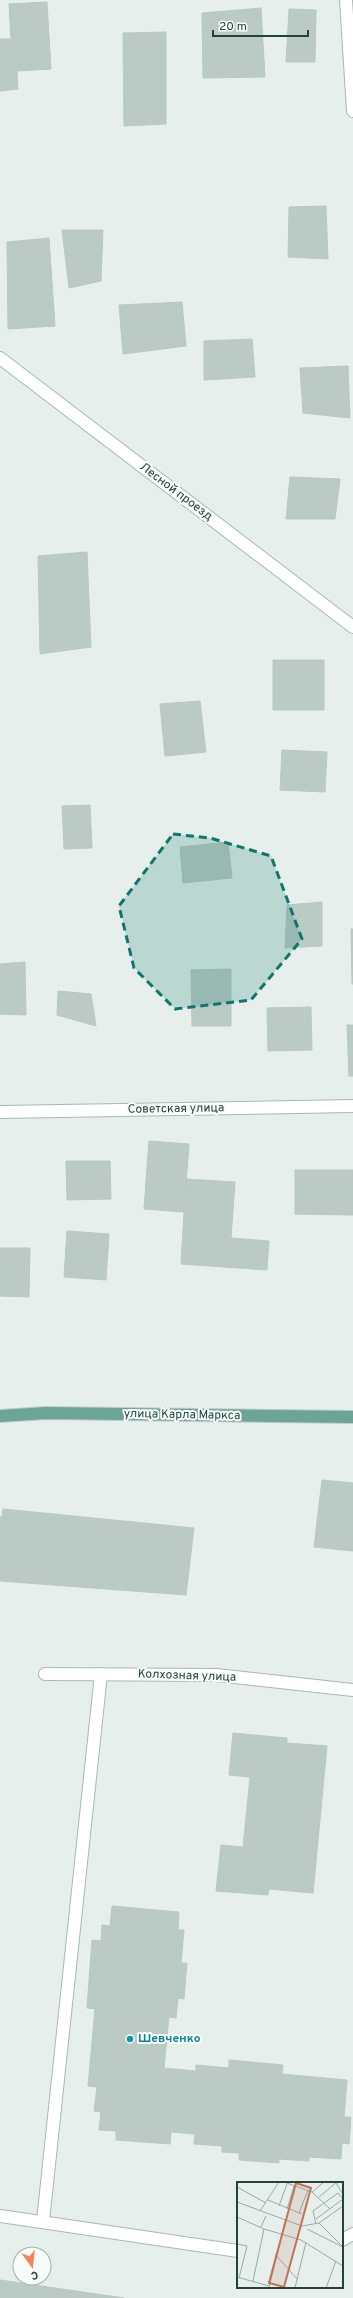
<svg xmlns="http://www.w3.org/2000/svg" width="353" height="2298" font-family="Overpass,sans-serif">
<rect width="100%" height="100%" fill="#e6efeb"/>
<path fill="#bbcac4" stroke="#b8c9c2" d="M47,2L51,69L17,71L18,89L0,91V39H11L9,4Z
M261,8L265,77L203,78L202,13Z
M289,9L316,10L315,62H286Z
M166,32V124L124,126L123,33Z
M326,206L328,259L288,257L289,207Z
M62,230H103L101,281L69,288Z
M49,238L55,326L8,329L7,242Z
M182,302L186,346L123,354L119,305Z
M252,339L255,377L204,380V341Z
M348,366L350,418L303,413L300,368Z
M290,477L340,479L335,519H286Z
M87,552L91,647L40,654L38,556Z
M273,660H324V710H273Z
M200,701L206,752L165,756L160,704Z
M282,750L327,752L325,792L280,790Z
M90,805L92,848L64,849L62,806Z
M228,842L232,878L183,883L180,847Z
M322,902V946L285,948L287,905Z
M351,929H353V984H352Z
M25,962L26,1015L0,1014V964Z
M231,969V1026H192L191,970Z
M58,991L91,994L96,1026L57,1015Z
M311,1007L312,1050L268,1051L267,1008Z
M347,1025H353V1076H349Z
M149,1141L189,1144L184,1212L144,1209Z
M66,1161H110L111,1199L67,1200Z
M295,1170H353V1215L295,1214Z
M186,1179L235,1182L231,1238L269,1241L267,1270L181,1264Z
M67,1231L109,1234L106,1280L64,1277Z
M0,1248H30L29,1297L0,1296Z
M322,1480L353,1483V1551L314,1547Z
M3,1509L194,1528L186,1595L0,1581V1517H2Z
M233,1733L287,1738V1743L327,1746L313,1893L269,1889L268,1895L216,1891L221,1845L243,1847L250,1777L229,1775Z
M112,1906L179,1912L178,1930H184L181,1963H187L184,1999L178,1998L176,2018L169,2017L164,2068L196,2071V2065L229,2068V2060L283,2065L282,2074L347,2080L344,2117H351L349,2144L342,2143L341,2159L309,2157V2161L279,2159V2163L239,2160V2153L222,2152V2146L194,2144L195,2134L171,2132L170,2144L116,2140V2131L99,2130L101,2112L94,2111L97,2087L88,2086L95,2009L87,2008L92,1940L101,1941L102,1925L110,1926Z
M0,2280L124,2298H0Z"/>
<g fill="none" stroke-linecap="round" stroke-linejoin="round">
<g stroke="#a8b8b2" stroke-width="14">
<path id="service" d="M43,2221L101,1674"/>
</g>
<g stroke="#a8b8b2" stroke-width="14">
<path id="minor" d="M0,358L353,627
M0,1112L353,1106
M45,1674L216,1675L353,1690
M0,2216L238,2251
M342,2240L353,2234"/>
</g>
<g stroke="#a8b8b2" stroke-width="14">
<path id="tertiary" d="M346,0L353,111"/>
</g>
<g stroke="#c2cac8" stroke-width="14">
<path id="primary" d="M0,1416L46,1413L353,1417"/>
</g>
<use href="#service" stroke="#fff" stroke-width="12"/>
<use href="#minor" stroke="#fff" stroke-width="12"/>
<use href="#tertiary" stroke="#fff" stroke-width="12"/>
<use href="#primary" stroke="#6aa596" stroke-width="12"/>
</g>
<path fill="#0f766e" fill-opacity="0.2" stroke="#0f766e" stroke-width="3" stroke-dasharray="8 5" stroke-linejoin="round" d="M173,834L210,838L271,856L302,939L251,1000L175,1009L134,968L119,906Z"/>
<circle fill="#0f9aa8" stroke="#f7fbf9" stroke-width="1.5" cx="130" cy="2039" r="4"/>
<g text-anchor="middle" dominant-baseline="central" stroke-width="4" stroke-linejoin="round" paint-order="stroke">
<g font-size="12" fill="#24423a" stroke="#f7fbf9">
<text transform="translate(176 492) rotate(37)">Лесной проезд</text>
<text transform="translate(176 1109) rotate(-1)">Советская улица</text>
<text transform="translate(182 1415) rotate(1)">улица Карла Маркса</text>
<text transform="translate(187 1676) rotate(2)">Колхозная улица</text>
</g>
<g font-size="12" font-weight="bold" fill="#0d838f" stroke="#f7fbf9" text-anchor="start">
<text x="138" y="2039">Шевченко</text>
</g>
</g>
<g transform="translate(237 2182)">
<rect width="106" height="106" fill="#e6efeb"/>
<path fill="none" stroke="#98aaa4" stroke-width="1" d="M47,0L75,10L93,27M99,1L106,12M0,5L29,21M75,10L87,0M82,15L100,0M31,18L65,32M0,20L65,44L82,41L106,24M42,24L50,2M50,27L57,4M23,29L42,0M62,31L71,8M0,35L27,47L64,58L106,84M79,37L106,17L101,11L76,29L79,42M82,41L106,65M24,45L29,34M70,47L106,65M0,62L10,64L2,96M38,72L60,97M0,95L32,104M16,99L27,47M32,106L48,39M58,106L69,60M89,106L99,79"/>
<path fill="#c07456" fill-opacity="0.15" stroke="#c07456" stroke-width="2" d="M59,1L74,6L47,105L32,101Z"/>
<rect width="106" height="106" fill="none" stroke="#24423a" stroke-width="2"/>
</g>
<g transform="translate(32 2266) rotate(165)"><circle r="19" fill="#f7fbf9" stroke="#a3b1ad"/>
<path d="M0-3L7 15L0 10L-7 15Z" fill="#f4845f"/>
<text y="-6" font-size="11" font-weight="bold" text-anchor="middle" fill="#24423a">С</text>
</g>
<path d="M213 30v6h95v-6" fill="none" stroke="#24423a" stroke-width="2"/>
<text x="219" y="30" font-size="12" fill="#24423a" stroke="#f7fbf9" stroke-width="3" paint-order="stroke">20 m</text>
</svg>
